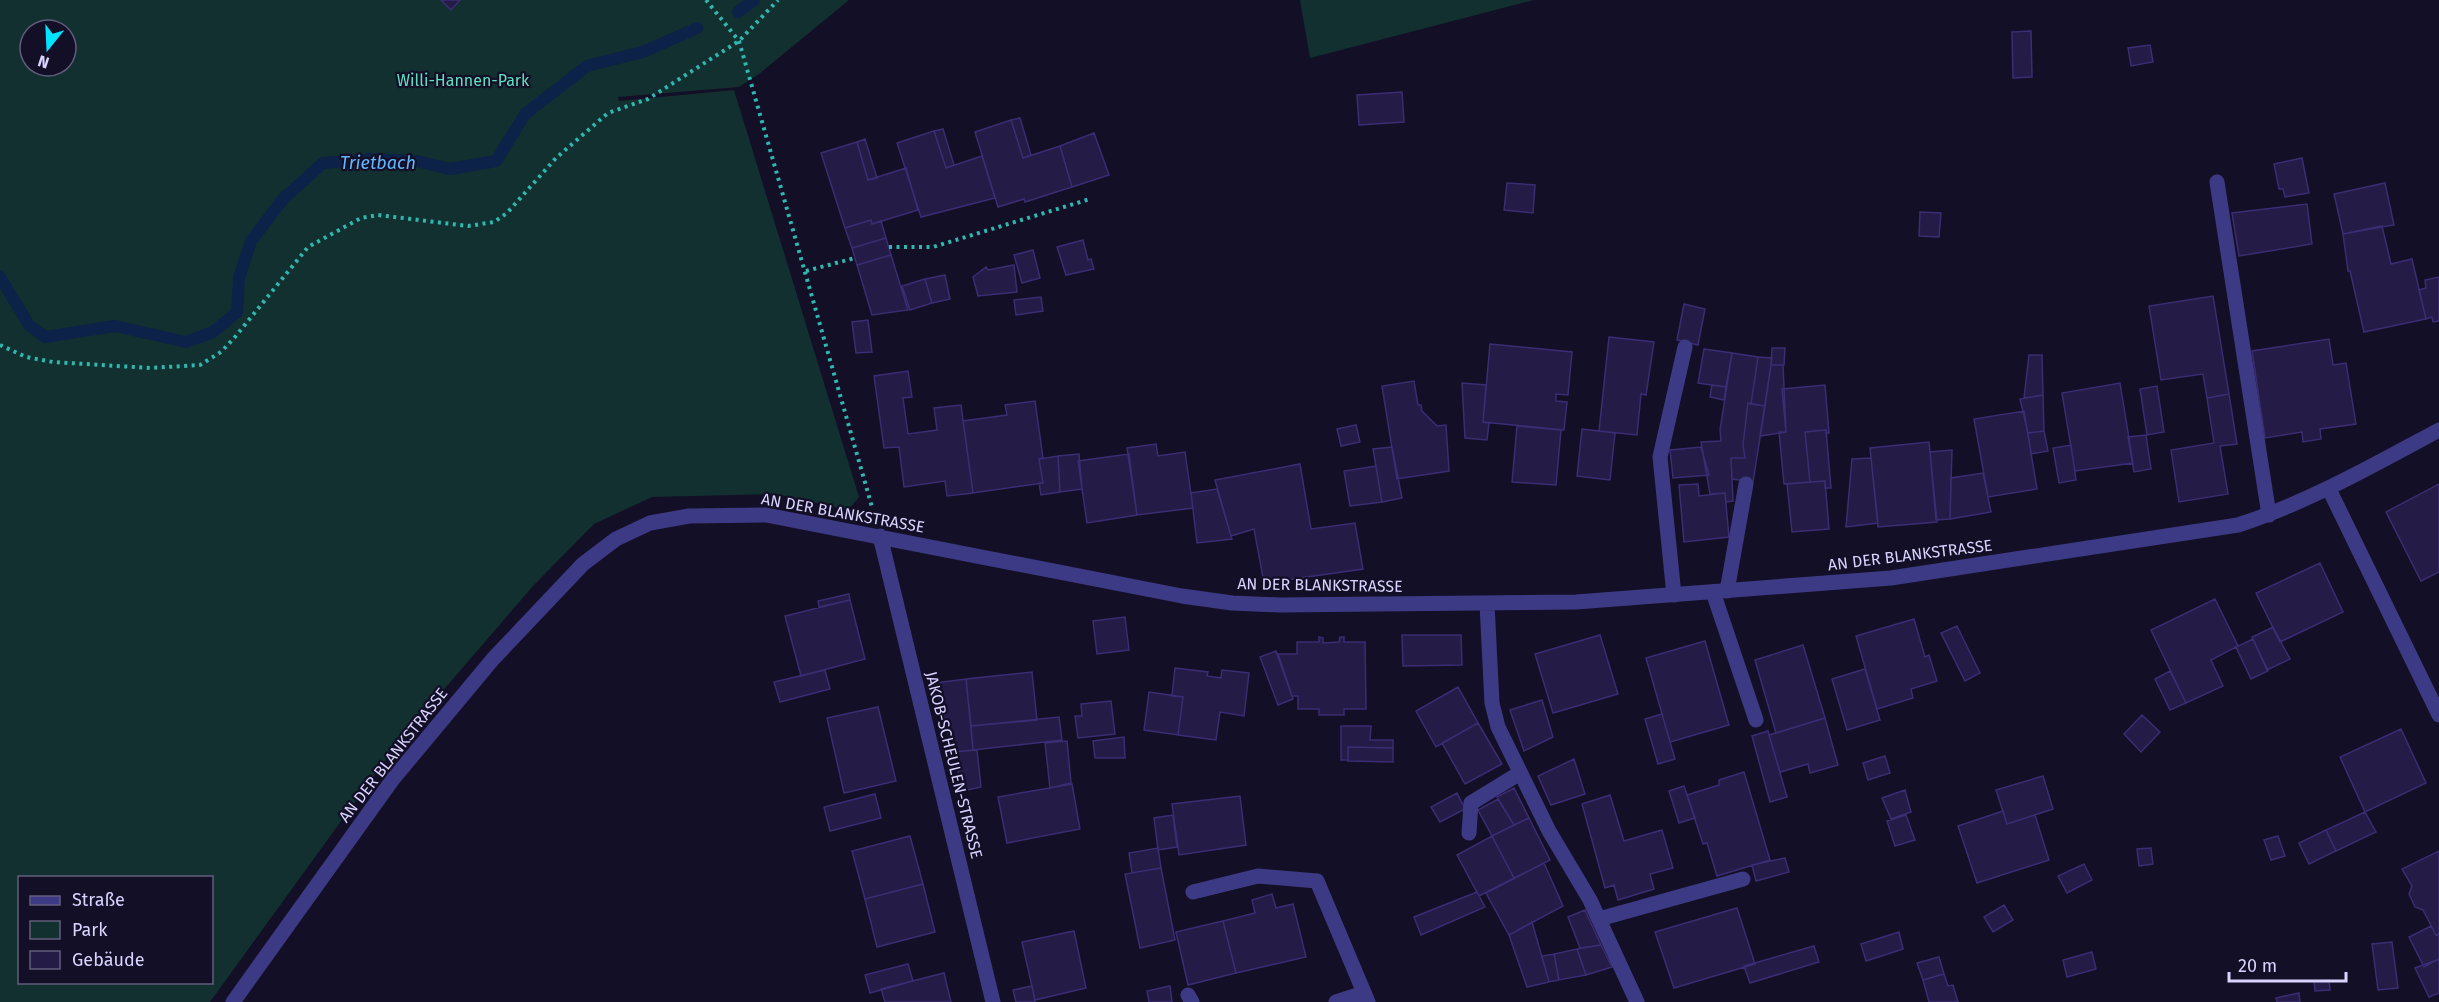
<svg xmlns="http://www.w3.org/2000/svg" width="2439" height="1002" font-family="'Fira Sans',sans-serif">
<rect width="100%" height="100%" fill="#130f26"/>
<path fill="#12302f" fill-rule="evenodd" d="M0,0H849L759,74L739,87L618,97L619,101L734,90L859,497L848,510L776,494L652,497L594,524L533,586L397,744L210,1002H0ZM30,30H66V66H30ZM20,878H212V982H20Z
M1300,0H1534L1310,58Z"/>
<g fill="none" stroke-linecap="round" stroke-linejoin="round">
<path stroke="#0c2248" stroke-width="12" d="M738,12L754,0
M0,277L29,325L45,337L115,326L186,342L213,332L237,312L239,278L251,241L283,199L323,163L371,159L417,161L450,169L496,161L525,114L587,66L643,52L697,28"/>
</g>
<path fill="#241b47" stroke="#3b2d73" stroke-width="1.5" d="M441,0H460L451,10Z
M2031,31L2032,77L2013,78L2012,32Z
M2150,45L2153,62L2131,66L2128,48Z
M1402,92L1404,122L1359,125L1357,95Z
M1020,118L1031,155L1023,158L1011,120Z
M1011,120L1023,158L1060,146L1072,187L1025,202L1024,199L998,207L975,132Z
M943,129L954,165L946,168L934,131Z
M934,131L946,168L982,156L995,198L921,217L897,143Z
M1094,133L1109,175L1072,187L1060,146Z
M865,139L877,178L868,180L857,142Z
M857,142L868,180L906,168L918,210L872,224L871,220L845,228L821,153Z
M2302,158L2309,193L2285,197L2283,189H2279L2274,164Z
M1507,183L1535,185L1533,213L1504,210Z
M2385,183L2394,225L2343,234L2334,194Z
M2307,204L2312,244L2239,256L2232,213Z
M1920,212L1941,213L1939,237L1919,236Z
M871,220L872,224L881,221L886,238L852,248L845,228Z
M2382,226L2391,264L2412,259L2426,319L2364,332L2350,271H2348L2343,234Z
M886,238L891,255L857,265L852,248Z
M1083,240L1088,260L1091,259L1094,269L1066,275L1057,247Z
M1033,250L1040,278L1022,283L1014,255Z
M891,255L908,310L872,315L857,265Z
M1014,265L1017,292L978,296L973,277L986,267L988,270Z
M945,275L950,299L932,303L925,279Z
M2439,277V321L2433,322L2432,317L2426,319L2419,290L2426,288L2425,280Z
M925,279L932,303L910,310L902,286Z
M2213,296L2229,394L2207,398L2203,374L2161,380L2149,306Z
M1041,297L1043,311L1016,315L1014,300Z
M1684,304L1705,309L1698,345L1677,340Z
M868,320L872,352L856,353L852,322Z
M1609,337L1654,342L1646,395L1641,394L1637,435L1599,431Z
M2329,339L2333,365L2346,363L2356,424L2320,429L2321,439L2303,442L2302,432L2265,438L2252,351Z
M1490,344L1572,352L1568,395L1556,394V401L1567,402L1564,430L1483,422Z
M1772,348H1785L1784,365H1771Z
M1704,349L1732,353L1726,387L1698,383Z
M1732,353L1758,357L1751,404L1748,403L1743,445L1745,458H1731L1733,501L1726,502L1725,493L1710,494L1701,442L1721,441L1720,430Z
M2029,355H2042L2043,395L2024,398Z
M1758,357L1772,358L1765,406L1751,404Z
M1771,365H1783L1786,432L1760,436Z
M908,371L912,397L903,398L908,434L937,430L934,408L961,405L973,493L947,496L945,481L904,487L899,447L884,448L874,376Z
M1414,381L1418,405H1421L1422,411L1437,426L1446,425L1449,471L1397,479L1382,386Z
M1462,383L1486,385L1483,422L1489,423L1487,440L1465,438Z
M2120,383L2133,463L2075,471L2062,393Z
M1712,385L1726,387L1724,400L1710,397Z
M1825,385L1829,433H1826V430L1805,432L1810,482L1784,484L1779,432H1786L1782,389Z
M2157,386L2164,432L2147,435L2140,389Z
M2229,394L2237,444L2220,446L2228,494L2179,502L2171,450L2214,443L2207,398Z
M2043,395L2044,431L2028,433L2020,399Z
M1035,401L1043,458L1039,459L1043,483L973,493L963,421L1007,415L1005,405Z
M1748,403L1765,406L1753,482L1732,479L1731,458H1745L1743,445Z
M2024,411L2037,489L1988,497L1974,419Z
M1356,425L1360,442L1341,446L1337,429Z
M1517,426L1561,430L1556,485L1512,482Z
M1582,429L1615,433L1610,480L1577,476Z
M1826,430L1831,488H1825V481L1810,482L1805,432Z
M2044,431L2048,451L2031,454L2028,433Z
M2146,435L2151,469L2134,472L2128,437Z
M1929,442L1937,522L1878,527L1870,448Z
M1156,444L1158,456L1185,452L1193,508L1137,515L1127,448Z
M2071,445L2076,480L2059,483L2053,448Z
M1392,447L1402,498L1382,502L1373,449Z
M1701,447L1709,475L1673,478L1670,450Z
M1952,450L1950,519L1936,520L1930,452Z
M1079,454L1082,489L1060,492L1058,456Z
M1129,454L1137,515L1087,523L1078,461Z
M1058,456L1060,492L1041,495L1039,483H1043L1039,459Z
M1871,458L1878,523L1846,527L1852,459Z
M1300,464L1311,529L1355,523L1363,569L1264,583L1254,529L1231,536L1215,480Z
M1376,466L1382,502L1350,506L1344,471Z
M1983,473L1991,512L1950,519L1951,478Z
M1825,481L1829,529L1792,532L1787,484Z
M1698,484L1699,496L1725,493L1729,537L1684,542L1679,485Z
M2439,484V572L2421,581L2386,512Z
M1217,489L1232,539L1197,543L1191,493Z
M2320,563L2343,612L2280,642L2256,593Z
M849,594L850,600L819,607L818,601Z
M2215,599L2238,646L2211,660L2223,686L2186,703L2151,630Z
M850,600L865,659L801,676L785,616Z
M1125,617L1129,650L1097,654L1093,621Z
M1914,619L1925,657L1929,655L1937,681L1911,689L1913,698L1877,709L1856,636Z
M1957,626L1980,673L1965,681L1941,633Z
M2273,627L2290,659L2267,670L2252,637Z
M1402,635H1461L1462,665L1403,666Z
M1600,635L1618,694L1553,713L1535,654Z
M1319,637L1323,638V643L1339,642L1340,637H1344V642H1365L1366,709H1344V715H1319V709H1298V696H1292L1278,654H1297V642H1319Z
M2253,639L2268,671L2251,679L2236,647Z
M1705,641L1729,725L1670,742L1646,658Z
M1803,645L1825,718L1776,733L1755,660Z
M1276,651L1293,699L1278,705L1260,657Z
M1175,668L1208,672L1207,676L1221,678L1222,670L1249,673L1244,716L1220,712L1216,740L1178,735L1183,697L1172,696Z
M1865,669L1880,720L1847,730L1832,679Z
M825,670L830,689L780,702L774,682Z
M2170,671L2186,703L2170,710L2155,679Z
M1032,672L1037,720L971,726L966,679Z
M966,679L973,750L953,752L935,683Z
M1458,687L1478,723L1436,747L1416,711Z
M1149,692L1183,697L1178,735L1144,730Z
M1542,700L1553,737L1524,751L1510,710Z
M1111,701L1115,734L1078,738L1075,716H1082L1081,704Z
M878,707L896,781L844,793L827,718Z
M1662,714L1675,759L1658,764L1645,719Z
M2142,715L2160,732L2141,752L2124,734Z
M1059,717L1062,740L973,750L971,726Z
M1825,718L1838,765L1810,773L1808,764L1780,772L1769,735Z
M1478,723L1502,764L1465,784L1442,743Z
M1341,726H1371L1370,740H1393V748L1348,747V760H1341Z
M2401,729L2426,783L2365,812L2340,757Z
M1768,731L1787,797L1770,802L1752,736Z
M1124,737L1125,758H1095L1093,741Z
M1067,741L1071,783L1050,788L1045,743Z
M1348,747L1393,748V762L1348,761Z
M977,750L981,787L963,791L953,752Z
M1885,756L1890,773L1868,780L1863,763Z
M1574,759L1585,794L1551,805L1538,776Z
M1744,772L1770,860L1717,876L1707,843L1703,844L1687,795L1719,785V780Z
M2043,776L2053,809L2007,824L1996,790Z
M1072,784L1080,829L1007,843L998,797Z
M1684,786L1695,818L1679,823L1669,791Z
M1514,788L1529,818L1514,825L1497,797Z
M1905,790L1911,812L1891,819L1882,798Z
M1457,793L1465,809L1440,822L1431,807Z
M875,794L881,818L830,831L824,807Z
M1610,795L1624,841L1662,830L1673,868L1650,874L1654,889L1618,900L1614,885L1605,888L1582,804Z
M1240,796L1246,845L1179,855L1172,804Z
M1498,799L1514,825L1492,836L1478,810Z
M2003,811L2007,824L2035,815L2049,860L1977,883L1958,826Z
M2365,812L2376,832L2336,851L2326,830Z
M1173,815L1177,847L1158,850L1154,818Z
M1906,815L1915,840L1895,846L1887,821Z
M1529,818L1550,860L1514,878L1492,836Z
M2326,830L2336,851L2309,864L2299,843Z
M910,836L923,884L865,899L852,851Z
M1492,836L1514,878L1479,896L1457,855Z
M2278,836L2285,856L2271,860L2264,840Z
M1158,848L1161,868L1132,873L1129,853Z
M2151,848L2153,864L2139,866L2137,849Z
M2439,851V934L2436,935L2423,910L2415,907L2409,894L2412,886L2402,869Z
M1785,858L1789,872L1756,881L1752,865Z
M1544,863L1563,906L1509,935L1486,893Z
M2084,864L2092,880L2067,893L2058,876Z
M1161,868L1175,940L1140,948L1125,874Z
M923,884L935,932L877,947L865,899Z
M1477,892L1485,907L1421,935L1414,917Z
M1272,894L1276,908L1293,904L1306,957L1236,973L1223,921L1255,913L1252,900Z
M2004,905L2013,920L1993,932L1984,917Z
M1737,908L1755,964L1674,988L1655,932Z
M1585,910L1601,945L1580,948L1568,917Z
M1223,921L1236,973L1188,985L1176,932Z
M1532,922L1549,982L1527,987L1509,935Z
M2431,926L2436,935L2439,934V959L2424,967L2409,937Z
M1074,931L1086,988L1035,1000L1022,942Z
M1899,932L1903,949L1866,961L1861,944Z
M2392,942L2398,988L2378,990L2372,944Z
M1601,945L1612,967L1586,975L1577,949Z
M1814,946L1819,962L1750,983L1744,966Z
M1577,949L1586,975L1559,980L1554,954Z
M2092,952L2096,969L2067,977L2063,960Z
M1554,954L1559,980L1549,982L1542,956Z
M1939,957L1944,974L1923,980L1917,963Z
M2439,959V993L2429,997L2415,968Z
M908,964L913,981L870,993L865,975Z
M944,973L951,1002H885L881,989Z
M1944,974L1948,986L1953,985L1958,1002H1929L1923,980Z
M2329,980L2330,990L2315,991L2314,981Z
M1032,986L1035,1002H1016L1013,990Z
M1170,986L1172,1002H1149L1147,991Z
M2299,993L2300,1002H2277L2276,998Z"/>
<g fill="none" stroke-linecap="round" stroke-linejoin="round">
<path stroke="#2fb8b0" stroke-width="4" stroke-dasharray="3 4.5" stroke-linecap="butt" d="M706,0L739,41L872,507
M889,247H933L1090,199
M806,271L855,258
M0,345L26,357L53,362L150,368L200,365L221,352L235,337L308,247L361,218L378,215L468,226L494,222L507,213L556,158L608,113L648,99L739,41L778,0"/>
<path stroke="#3d3a85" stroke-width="15" d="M2217,182L2269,515
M1727,591L1746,484
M1713,592L1756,720
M1674,595L1660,457L1685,347
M1469,833L1471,803L1520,773
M1193,892L1258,876L1317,881
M1599,919L1743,879
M1188,995L1192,1002
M1336,1002L1364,993"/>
<path stroke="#3d3a85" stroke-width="15" d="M2329,489L2439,715
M880,536L993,1002
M1487,604L1492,703L1498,727L1549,831L1590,900L1637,1002
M1317,881L1368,1002
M233,1002L393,779L493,659L583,564L616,539L650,523L689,516L766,515L1182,596L1232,603L1280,605L1576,602L1891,578L2238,525C2309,502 2374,465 2439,430"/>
</g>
<g text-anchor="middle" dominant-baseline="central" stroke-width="4.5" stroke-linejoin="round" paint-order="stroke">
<g font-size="16" fill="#5fe0c0" stroke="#130f26">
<text x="463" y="80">Willi-Hannen-Park</text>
</g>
<g font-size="16" fill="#d9d4ff" stroke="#130f26">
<text transform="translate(843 513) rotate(10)">AN DER BLANKSTRASSE</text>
<text transform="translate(1910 555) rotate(-7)">AN DER BLANKSTRASSE</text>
<text transform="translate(1320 585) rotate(1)">AN DER BLANKSTRASSE</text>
<text transform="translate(393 755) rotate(-52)">AN DER BLANKSTRASSE</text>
<text transform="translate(954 765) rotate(76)">JAKOB-SCHEULEN-STRASSE</text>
</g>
<g font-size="18" font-style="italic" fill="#62b6ff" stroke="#130f26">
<text x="378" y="163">Trietbach</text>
</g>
</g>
<rect x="18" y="876" width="195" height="108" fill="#130f26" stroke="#625e7d" stroke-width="1.5"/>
<rect x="30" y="896" width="30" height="9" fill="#3d3a85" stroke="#625e7d" stroke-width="1.5"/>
<text x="72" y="906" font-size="18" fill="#d9d4ff">Straße</text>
<rect x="30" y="921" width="30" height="18" fill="#12302f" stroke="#625e7d" stroke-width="1.5"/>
<text x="72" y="936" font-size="18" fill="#d9d4ff">Park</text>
<rect x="30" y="951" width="30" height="18" fill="#241b47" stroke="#625e7d" stroke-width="1.5"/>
<text x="72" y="966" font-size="18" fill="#d9d4ff">Gebäude</text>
<g transform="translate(48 48) rotate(198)"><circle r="28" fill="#130f26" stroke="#625e7d" stroke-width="1.5"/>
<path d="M0-4.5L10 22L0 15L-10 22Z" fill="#00e5ff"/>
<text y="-9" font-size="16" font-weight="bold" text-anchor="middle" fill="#d9d4ff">N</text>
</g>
<path d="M2229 972v9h117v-9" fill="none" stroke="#d9d4ff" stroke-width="3"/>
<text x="2238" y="972" font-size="18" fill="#d9d4ff" stroke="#130f26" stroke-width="4.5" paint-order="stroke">20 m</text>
</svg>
